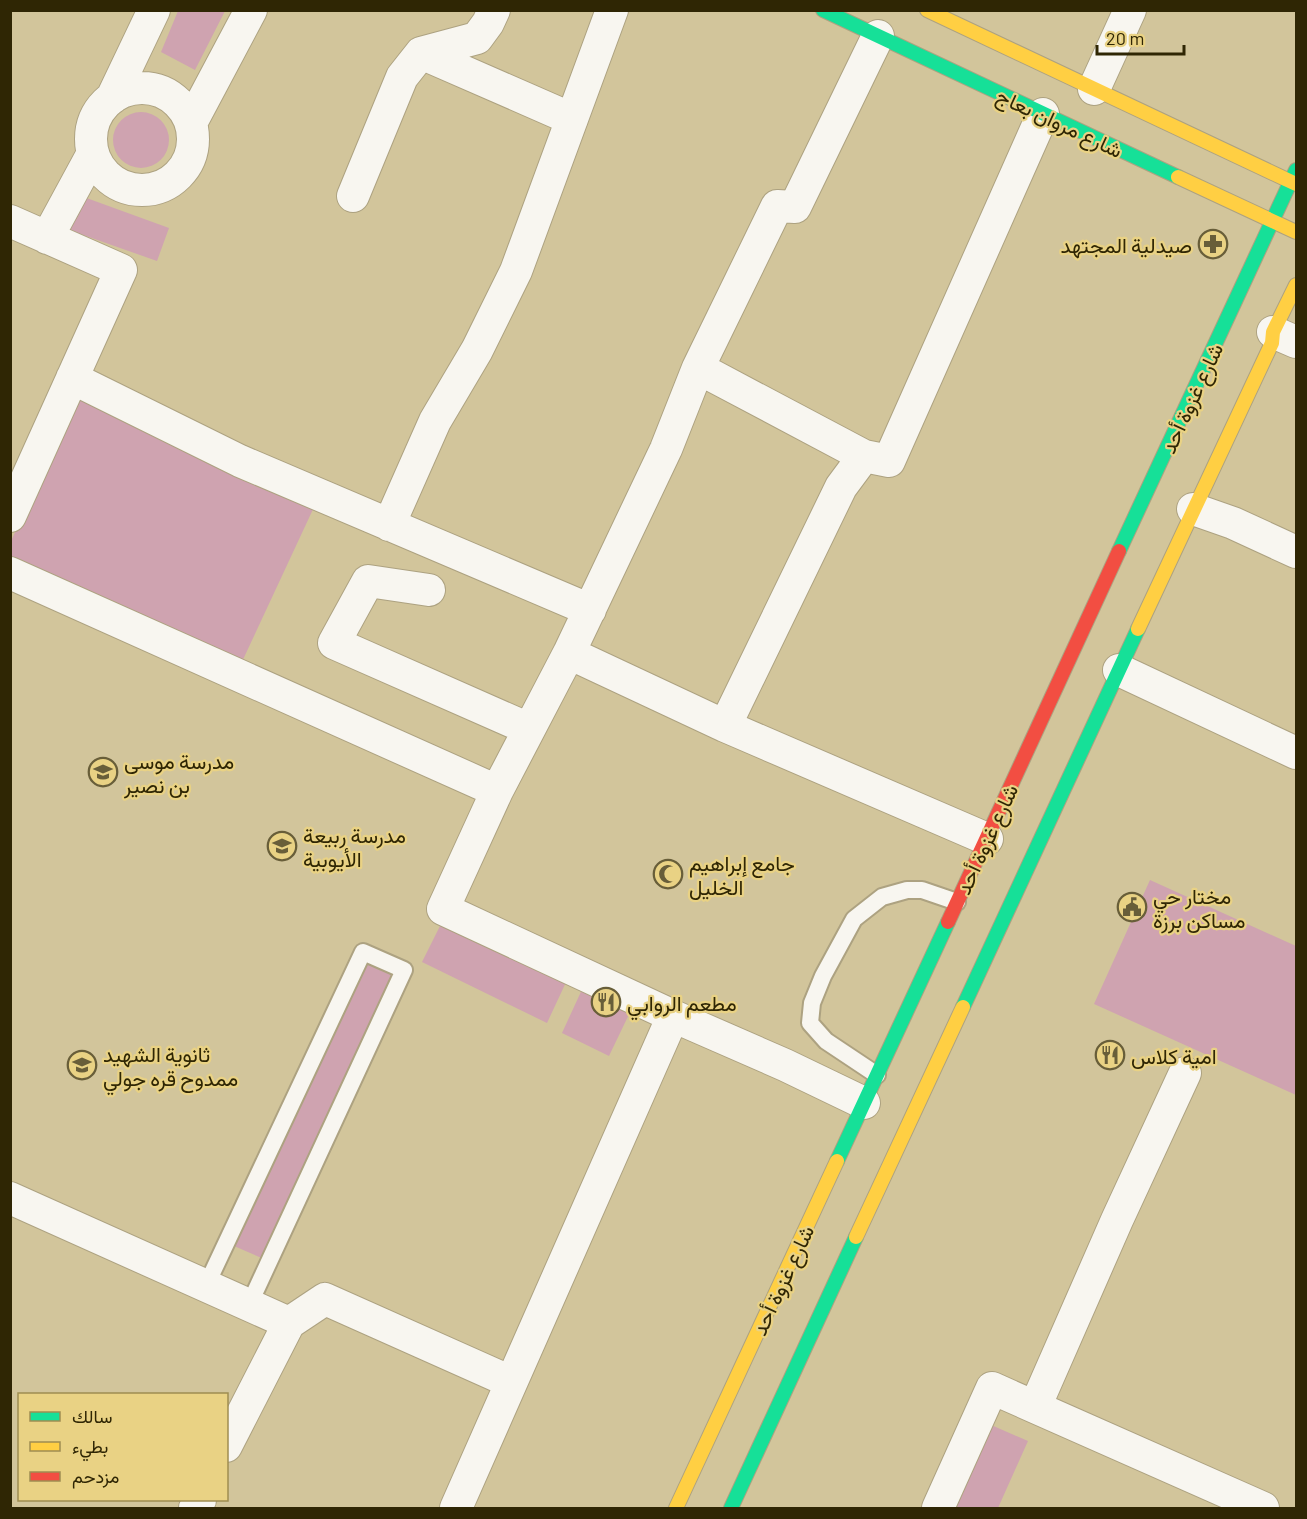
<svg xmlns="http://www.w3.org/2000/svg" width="1307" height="1519" font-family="Barlow,Vazirmatn,sans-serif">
<rect width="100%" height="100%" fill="#d2c59b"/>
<path fill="#cfa3b0" d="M178,11H225L195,70L161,52Z
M113 140a28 28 0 1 1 56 0a28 28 0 1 1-56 0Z
M81,196L169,228L157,261L69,230Z
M79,394L315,505L240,666L11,561V541Z
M1150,880L1296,946V1095L1094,1004Z
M444,918L568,978L547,1023L422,962Z
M364,959L394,973L264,1259L234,1246Z
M585,983L633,1006L609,1056L562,1033Z
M982,1421L1028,1441L998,1508H943Z"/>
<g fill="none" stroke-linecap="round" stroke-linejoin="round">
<g stroke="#ada281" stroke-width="20">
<path id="lane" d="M877,1075L826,1041L810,1023L812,1003L823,976L854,919L882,897L907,890H922L957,902
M206,1286L363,952L404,970L249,1305"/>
</g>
<g stroke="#ada281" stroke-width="34">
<path id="street" d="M878,36L795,207L777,206L698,368L666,449L569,653L725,726L987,839
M421,53L572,119
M91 139a51 51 0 1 1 102 0a51 51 0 1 1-102 0Z
M1094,89L1130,10
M112,98L154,10
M191,123L251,10
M353,196L402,77L421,53L477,38L488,23L494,10
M10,221L121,270L10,516
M47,238L92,155
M1273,332L1296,342
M698,368L864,456L889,461L1043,114
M72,378L240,461L590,610
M1193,509L1233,523L1296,552
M389,525L435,421L477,350L516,271L612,10
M10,573L497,791
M429,590L368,581L334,643L529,729
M569,653L497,791L443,909L673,1016
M1119,670L1296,753
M725,726L841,487L864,456
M10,1198L289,1323
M1035,1407L1117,1220L1185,1073
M226,1446L289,1323L325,1299L511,1382
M195,1508L200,1500
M456,1508L673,1016L785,1065L864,1103
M938,1508L992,1388L1263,1508"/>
</g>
<g stroke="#ada281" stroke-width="16">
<path id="fast" d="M823,10L1178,177
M1119,551L1296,170
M963,1007L1138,629
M837,1161L948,922
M731,1508L856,1237"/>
</g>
<g stroke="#ada281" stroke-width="16">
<path id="slow" d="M927,10L1296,184
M1178,177L1296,232
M1138,629L1272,343L1273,332L1296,285
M856,1237L963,1007
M676,1508L837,1161"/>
</g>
<g stroke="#ada281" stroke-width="16">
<path id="jam" d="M948,922L1119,551"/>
</g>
<use href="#lane" stroke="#f8f6f0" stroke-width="16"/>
<use href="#street" stroke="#f8f6f0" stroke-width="32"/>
<use href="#fast" stroke="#16e098" stroke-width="14"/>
<use href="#slow" stroke="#ffcf43" stroke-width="14"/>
<use href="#jam" stroke="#f24e42" stroke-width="14"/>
</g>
<defs>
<g id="pharmacy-ring" transform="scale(1.5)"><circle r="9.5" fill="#e9d284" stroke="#685e39" stroke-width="1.5"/><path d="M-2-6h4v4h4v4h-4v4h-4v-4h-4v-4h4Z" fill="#685e39"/></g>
<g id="school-ring" transform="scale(1.5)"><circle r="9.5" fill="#e9d284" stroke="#685e39" stroke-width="1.5"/><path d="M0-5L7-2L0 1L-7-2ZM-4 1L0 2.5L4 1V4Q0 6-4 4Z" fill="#685e39"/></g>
<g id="mosque-ring" transform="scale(1.5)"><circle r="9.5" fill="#e9d284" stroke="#685e39" stroke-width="1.5"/><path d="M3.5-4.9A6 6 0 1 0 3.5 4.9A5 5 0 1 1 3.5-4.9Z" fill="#685e39"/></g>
<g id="civic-ring" transform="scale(1.5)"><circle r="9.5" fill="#e9d284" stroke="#685e39" stroke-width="1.5"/><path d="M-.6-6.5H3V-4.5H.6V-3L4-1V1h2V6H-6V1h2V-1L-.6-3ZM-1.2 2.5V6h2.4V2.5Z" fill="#685e39"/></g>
<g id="restaurant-ring" transform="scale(1.5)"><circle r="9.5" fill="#e9d284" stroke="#685e39" stroke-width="1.5"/><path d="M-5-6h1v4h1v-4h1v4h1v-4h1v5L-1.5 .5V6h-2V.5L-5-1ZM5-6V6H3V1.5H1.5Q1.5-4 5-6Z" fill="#685e39"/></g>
</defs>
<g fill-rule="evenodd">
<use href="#pharmacy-ring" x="1213" y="244"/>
<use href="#school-ring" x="103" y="772"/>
<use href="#school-ring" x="282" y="846"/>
<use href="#mosque-ring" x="668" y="874"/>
<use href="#civic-ring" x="1132" y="907"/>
<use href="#restaurant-ring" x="606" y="1002"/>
<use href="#restaurant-ring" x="1110" y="1055"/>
<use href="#school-ring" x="82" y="1065"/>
</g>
<g text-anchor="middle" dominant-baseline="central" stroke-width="4.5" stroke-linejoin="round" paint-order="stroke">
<g font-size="21" fill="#2f2604" stroke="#e9d284">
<text transform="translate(1060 122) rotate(25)">شارع مروان بعاج</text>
<text transform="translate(1191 398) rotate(-65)">شارع غزوة أحد</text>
<text transform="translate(986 839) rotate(-65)">شارع غزوة أحد</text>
<text transform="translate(782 1280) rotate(-65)">شارع غزوة أحد</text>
</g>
<g font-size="21" fill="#2f2604" stroke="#e9d284" text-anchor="start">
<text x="1192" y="244" text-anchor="end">صيدلية المجتهد</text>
<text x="124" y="760">مدرسة موسى<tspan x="124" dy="24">بن نصير</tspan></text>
<text x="303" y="834">مدرسة ربيعة<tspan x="303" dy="24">الأيوبية</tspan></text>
<text x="689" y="862">جامع إبراهيم<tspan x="689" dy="24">الخليل</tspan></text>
<text x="1153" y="895">مختار حي<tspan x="1153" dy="24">مساكن برزة</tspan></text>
<text x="627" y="1002">مطعم الروابي</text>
<text x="103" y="1053">ثانوية الشهيد<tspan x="103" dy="24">ممدوح قره جولي</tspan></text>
<text x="1131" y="1055">امية كلاس</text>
</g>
</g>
<rect width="1307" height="1519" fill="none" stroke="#2f2604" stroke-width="24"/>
<rect x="18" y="1393" width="210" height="108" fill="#e9d284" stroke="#9f8d51" stroke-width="1.5"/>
<rect x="30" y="1412" width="30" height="9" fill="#16e098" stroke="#9f8d51" stroke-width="1.5"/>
<text x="72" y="1423" font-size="18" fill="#2f2604">سالك</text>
<rect x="30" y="1442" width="30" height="9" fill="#ffcf43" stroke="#9f8d51" stroke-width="1.5"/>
<text x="72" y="1453" font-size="18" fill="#2f2604">بطيء</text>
<rect x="30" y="1472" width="30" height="9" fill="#f24e42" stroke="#9f8d51" stroke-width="1.5"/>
<text x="72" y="1483" font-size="18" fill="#2f2604">مزدحم</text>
<path d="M1097 45v9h87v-9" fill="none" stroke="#2f2604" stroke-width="3"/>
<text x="1106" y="45" font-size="18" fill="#2f2604" stroke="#e9d284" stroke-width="4.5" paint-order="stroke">20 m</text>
</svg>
